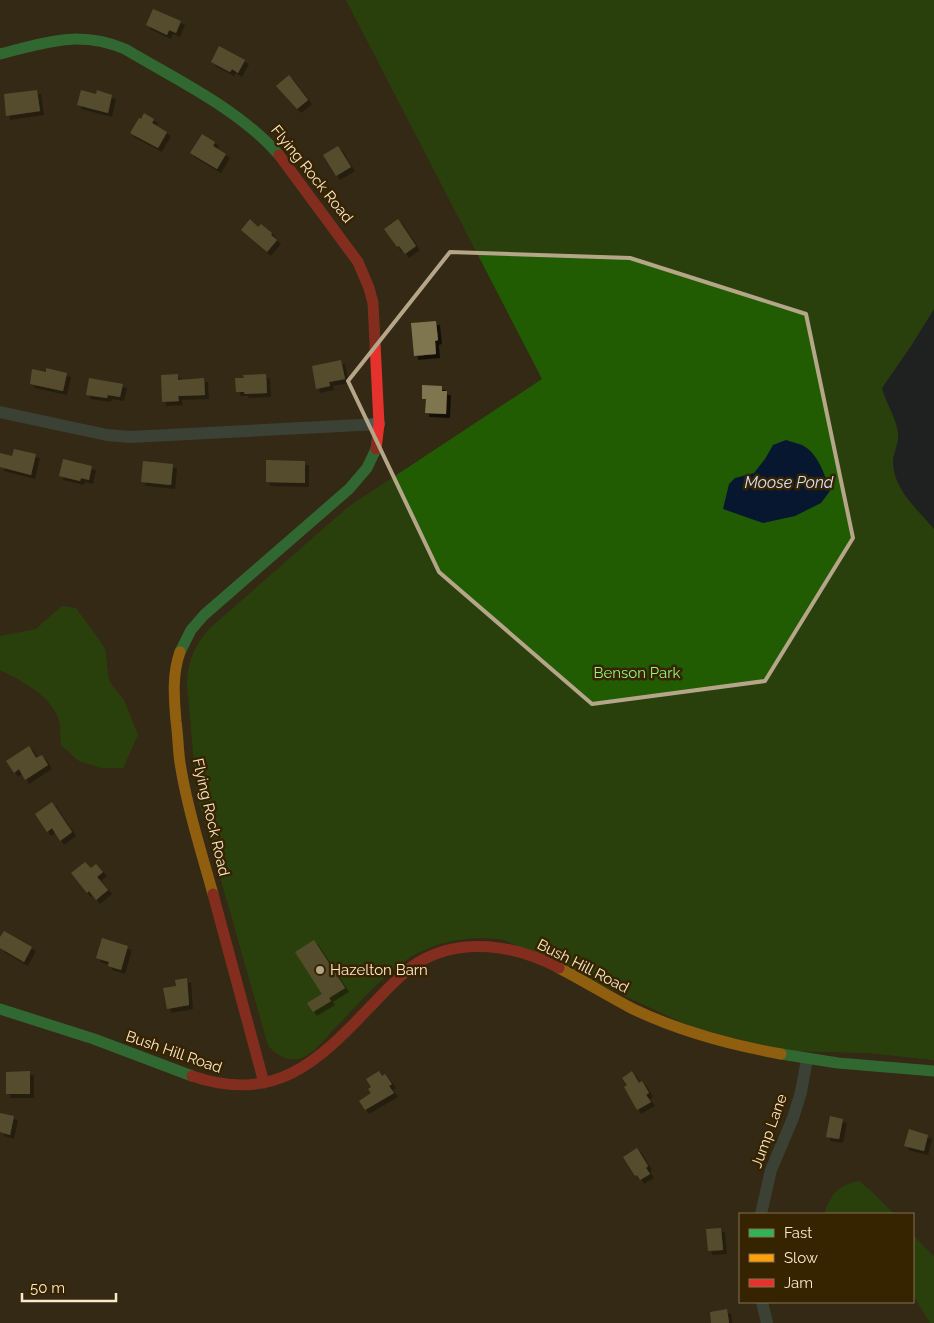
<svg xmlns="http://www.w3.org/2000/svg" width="934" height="1323" font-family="Raleway,sans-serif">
<defs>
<filter id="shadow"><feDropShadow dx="4" dy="4" stdDeviation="0" flood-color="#0009"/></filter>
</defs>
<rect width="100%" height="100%" fill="#332914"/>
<path fill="#215c03" d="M346,0H934V1060L868,1053L786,1051L694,1028L504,940C472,935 438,940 409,958C380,977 356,1007 332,1031C324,1040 315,1052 304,1057C290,1063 276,1056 268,1045L197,796L187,683C188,660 195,645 210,628L348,507L542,379Z
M62,606L76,608L105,648L109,681L124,700L138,735L123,768H102L79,761L61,745C60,737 61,725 58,717C47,693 22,681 0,670V636L36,629Z
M859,1181L870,1190L894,1214H828L825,1211C833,1192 839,1185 859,1181Z
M913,1235L934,1257V1323H930L913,1295Z"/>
<path fill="#071730" d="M934,309V529C917,509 893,489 893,462C893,453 899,444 898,435C897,418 886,404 882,388L911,346Z
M786,440C791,442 797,443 802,445C818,453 825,475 830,491L821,503L795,516L763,523L723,509L729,484L735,478L754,473L765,459L773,445Z"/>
<path fill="#7f7650" filter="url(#shadow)" d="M153,9L181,21L176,33L169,30L167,35L146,25Z
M219,46L245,60L238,73L232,69L230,72L211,62Z
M289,75L308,100L297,109L276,86Z
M37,90L40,111L6,116L4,94Z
M81,90L96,94L97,90L112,95L108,113L77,105Z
M144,113L154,119L152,123L167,132L158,148L130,133L139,118L141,119Z
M202,134L215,142L213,146L226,154L217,169L190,153Z
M338,146L351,167L336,176L323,155Z
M250,219L258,227L261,224L272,233L271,235L277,240L267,252L241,230Z
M398,219L416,246L405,254L399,246L397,247L384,229Z
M436,321L438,340L435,341L436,354L414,356L411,323Z
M341,360L345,379L329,382L330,386L316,389L312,366Z
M46,368L67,373L63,391L30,384L32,369L46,372Z
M178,374V380L204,378L205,395L178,396L179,401L162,402L161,375Z
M266,374L267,393L245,394L244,392H236L235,378H244L243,375Z
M89,378L123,384L120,397L108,395L107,398L86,395Z
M422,385L442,386V391H447L446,414L425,413L426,399H422Z
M14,449L36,454L31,475L0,467V453L12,456Z
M63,459L92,466L89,480L81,478L80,481L59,476Z
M266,460L305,461V483L266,482Z
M143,461L173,464L171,485L141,482Z
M29,746L36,758L42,755L48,765L25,780L19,769L14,773L6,761Z
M52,802L72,832L60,841L52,828L47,832L35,814Z
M85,862L91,868L96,864L103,872L97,877L108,890L96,900L89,891L87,893L71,873Z
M4,931L32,947L24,962L0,948V937Z
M102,938L128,946L121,970L108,966L109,962L96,958Z
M314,940L345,988L329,998L331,1001L313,1012L307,1003L322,994L295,952Z
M187,978L189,1005L167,1009L163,988L176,986L175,980Z
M30,1071V1094H6V1072Z
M379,1071L382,1076L385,1074L392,1084L389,1086L394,1093L365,1110L359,1101L371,1093L368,1089L371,1087L366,1079Z
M632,1071L639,1083L642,1081L649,1093L646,1095L651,1102L637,1110L624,1087L627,1085L622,1078Z
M0,1113L14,1116L10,1135L0,1132Z
M830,1116L843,1119L839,1139L826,1137Z
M909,1129L928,1135L924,1151L904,1146Z
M637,1148L648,1166L646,1168L650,1174L640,1180L637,1175L635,1176L623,1157Z
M721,1228L723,1250L708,1251L706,1229Z
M727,1309L729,1323H711L710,1312Z"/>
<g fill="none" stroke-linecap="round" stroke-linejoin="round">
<path stroke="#455d5b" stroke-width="12" d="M0,412L107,435L131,437L379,424
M761,1214L771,1170L793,1118L801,1092L807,1059
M762,1302L767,1323"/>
<path stroke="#30b455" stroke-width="11" d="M0,54C46,42 79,30 125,49C177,80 239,109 279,155
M180,652L191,630L204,615L349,489L367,468L376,449
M0,1009L94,1039L192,1076
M781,1054L838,1063L934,1071"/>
<path stroke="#ff9f0a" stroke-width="11" d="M180,652C172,674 174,698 176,721C178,735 178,749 180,763C187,807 201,851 213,894
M559,968C584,981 608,996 633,1009C679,1031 731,1045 781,1054"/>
<path stroke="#e5322d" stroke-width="11" d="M279,155L358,262L369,288L373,303L379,424L376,449
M213,894L264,1083
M192,1076C274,1104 317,1063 370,1007C385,992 399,975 417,963C461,936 515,945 559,968"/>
</g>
<path d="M0 0H934V1323H0ZM450,252L630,258L806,314L853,538L765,681L592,704L439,572L348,381Z" fill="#332914" fill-opacity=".55" fill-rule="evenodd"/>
<path fill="none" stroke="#b6a689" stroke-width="4" stroke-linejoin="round" d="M450,252L630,258L806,314L853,538L765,681L592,704L439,572L348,381Z"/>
<circle fill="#b6a689" stroke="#362300" stroke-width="2" cx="320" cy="970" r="5"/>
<g text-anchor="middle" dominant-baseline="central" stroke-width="5" stroke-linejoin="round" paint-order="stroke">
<g font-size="15" fill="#fde9c8" stroke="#362300">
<text transform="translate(312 174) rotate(51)">Flying Rock Road</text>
<text transform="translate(211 817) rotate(77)">Flying Rock Road</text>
<text transform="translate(583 966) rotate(27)">Bush Hill Road</text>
<text transform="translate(174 1052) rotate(19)">Bush Hill Road</text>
<text transform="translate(769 1131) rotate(-70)">Jump Lane</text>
</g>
<g font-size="15" fill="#91f775" stroke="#362300">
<text x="637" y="673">Benson Park</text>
</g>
<g font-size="15" fill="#fde9c8" stroke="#362300" text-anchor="start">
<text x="330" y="970">Hazelton Barn</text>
</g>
<g font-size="16" font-style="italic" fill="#d2e2fb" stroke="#362300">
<text x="789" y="482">Moose Pond</text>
</g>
</g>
<rect x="739" y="1213" width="175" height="90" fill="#362300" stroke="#867250"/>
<rect x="749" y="1229" width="25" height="8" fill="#30b455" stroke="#867250"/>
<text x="784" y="1238" font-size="15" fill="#fde9c8">Fast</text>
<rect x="749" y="1254" width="25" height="8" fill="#ff9f0a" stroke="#867250"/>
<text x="784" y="1263" font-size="15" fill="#fde9c8">Slow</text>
<rect x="749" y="1279" width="25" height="8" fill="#e5322d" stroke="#867250"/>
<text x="784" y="1288" font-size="15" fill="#fde9c8">Jam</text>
<path d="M22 1293v8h94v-8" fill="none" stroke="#fde9c8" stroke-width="2.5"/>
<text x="30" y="1293" font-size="15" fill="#fde9c8" stroke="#362300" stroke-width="4" paint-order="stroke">50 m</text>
</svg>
